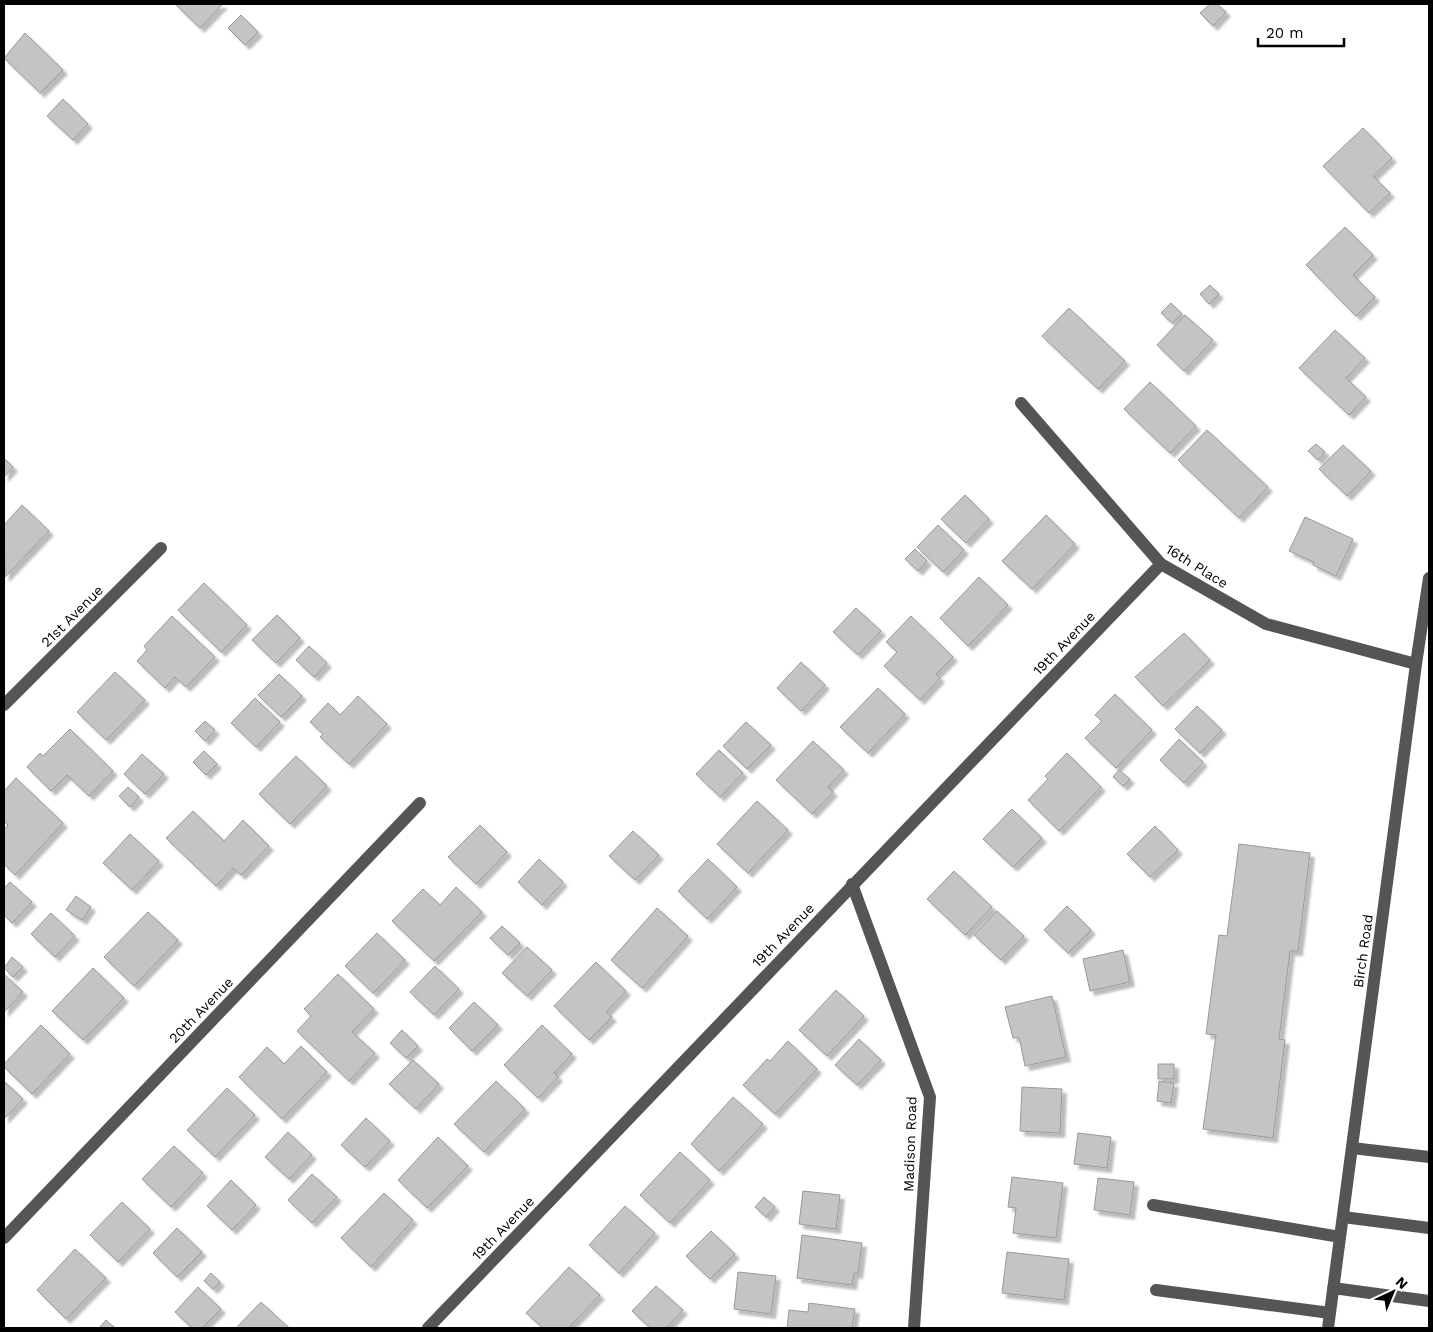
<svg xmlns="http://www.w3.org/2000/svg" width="1433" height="1332" font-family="'Work Sans',sans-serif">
<defs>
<filter id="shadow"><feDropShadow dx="4.5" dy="4.5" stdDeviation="1" flood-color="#0004"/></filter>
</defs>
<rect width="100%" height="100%" fill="#fff"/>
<path fill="#c4c4c4" stroke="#999" filter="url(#shadow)" d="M175,4H223L200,28Z
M1210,4H1217L1226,12L1213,26L1200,13Z
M241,15L258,32L245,45L228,28Z
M25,33L63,70L40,93L4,58Z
M63,99L88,124L73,140L47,116Z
M1363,128L1392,158L1373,176L1390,193L1369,213L1323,166Z
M1345,227L1373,255L1353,275L1375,297L1356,316L1306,265Z
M1210,285L1219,294L1209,304L1200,294Z
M1171,303L1182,314L1172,323L1161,313Z
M1069,308L1125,361L1098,389L1042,336Z
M1185,315L1213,340L1184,371L1157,345Z
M1335,330L1365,358L1346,378L1366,397L1349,415L1299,368Z
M1150,382L1196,426L1170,453L1124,409Z
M1207,430L1268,487L1239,518L1178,460Z
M1316,444L1325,452L1318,460L1308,451Z
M1343,445L1371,471L1347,496L1319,469Z
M4,458L13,467L4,477Z
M965,495L989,519L966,543L941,519Z
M22,505L49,531L5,577L4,525Z
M1046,515L1075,544L1032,589L1002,561Z
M1305,517L1353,539L1336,576L1313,565L1314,562L1289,551Z
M938,525L964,550L943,572L917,547Z
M915,549L927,561L918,571L905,559Z
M979,577L1008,605L968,646L940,618Z
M204,583L247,625L221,652L178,610Z
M856,608L881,631L858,655L833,632Z
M277,615L300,638L276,663L252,640Z
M172,616L215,657L186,687L175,677L165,688L137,661L147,650L144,646Z
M911,616L953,657L936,674L940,678L920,700L884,666L897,652L886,642Z
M1184,633L1210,660L1163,706L1135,677Z
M309,646L327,663L314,677L296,660Z
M801,662L825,685L801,711L777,688Z
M115,672L145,700L106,740L77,712Z
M279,674L302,696L281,717L258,695Z
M878,688L905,714L868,753L840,727Z
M1115,694L1152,730L1116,768L1085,738L1102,721L1095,715Z
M358,696L387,724L349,764L320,737L323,734L310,722L328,703L340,715Z
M255,698L280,722L256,747L231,723Z
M1197,706L1222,730L1200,753L1175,729Z
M205,721L215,730L205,741L195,731Z
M746,722L771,745L747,769L723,746Z
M70,729L113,771L89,796L67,775L51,791L27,767L40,753L43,756Z
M1179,739L1203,762L1184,783L1160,760Z
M813,741L844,770L828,787L833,792L812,814L776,780Z
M719,750L743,773L720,797L696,774Z
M204,751L217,764L206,775L193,762Z
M1067,753L1101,787L1059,831L1028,800L1048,779L1045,776Z
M142,754L164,774L145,794L124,774Z
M296,756L327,786L290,824L259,794Z
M1119,770L1130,779L1123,786L1113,777Z
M16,778L63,823L15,875L4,864V830L8,825L4,822V791Z
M128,787L139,797L130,807L119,796Z
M757,801L788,830L748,873L717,844Z
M1012,809L1042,838L1013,867L983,839Z
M193,811L224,841L243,820L269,846L241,875L233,868L216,886L166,838Z
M480,825L507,852L476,884L448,857Z
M1155,826L1178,850L1150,877L1127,854Z
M633,831L659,855L635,880L609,856Z
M130,834L159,861L132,890L103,863Z
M1239,844L1310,853L1298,951H1290L1279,1039L1285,1040L1273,1138L1203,1129L1216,1035L1206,1034L1219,935L1227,936Z
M539,859L563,882L542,905L518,882Z
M708,859L737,887L707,919L678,891Z
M954,871L992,907L965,935L927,899Z
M10,882L32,902L12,923L4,915V888Z
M456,887L482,912L434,961L392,921L423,889L440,905Z
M76,896L91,907L82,920L66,910Z
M1067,906L1091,930L1068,953L1044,930Z
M657,908L688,936L642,988L611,960Z
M997,911L1024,936L1001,960L974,935Z
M148,912L178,940L134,986L104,957Z
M51,913L75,936L55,957L31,934Z
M502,926L520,943L508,955L490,938Z
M377,933L405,960L373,993L345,966Z
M527,947L552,970L527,996L502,973Z
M1123,950L1130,982L1090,991L1083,959Z
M12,957L23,967L13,977L4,968Z
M596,962L626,991L606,1012L612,1017L589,1040L554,1006Z
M435,966L459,989L434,1015L410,992Z
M93,968L124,998L83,1040L52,1011Z
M4,974L23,992L4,1012Z
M338,974L374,1009L352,1032L375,1053L349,1081L297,1031L311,1016L304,1009Z
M836,990L864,1016L827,1056L799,1030Z
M1052,996L1066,1057L1025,1066L1019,1037L1013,1038L1005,1007Z
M474,1002L498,1025L472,1051L449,1028Z
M41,1025L70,1054L32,1094L4,1067V1064Z
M542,1025L572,1054L554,1073L558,1077L538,1098L504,1065Z
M402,1030L418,1046L406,1058L390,1043Z
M859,1039L881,1060L857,1085L835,1065Z
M788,1041L817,1069L775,1114L743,1085L767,1059L770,1061Z
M301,1046L327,1072L282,1119L239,1077L267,1047L284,1064Z
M413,1060L439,1084L416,1109L389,1084Z
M1158,1064H1174V1079H1158Z
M4,1081L23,1099L4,1119Z
M496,1081L525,1109L484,1152L454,1124Z
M1159,1081L1174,1083L1171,1103L1157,1101Z
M1022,1087L1062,1089L1060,1133L1020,1131Z
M227,1088L255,1115L215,1157L187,1130Z
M733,1097L763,1124L719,1171L691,1144Z
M366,1118L390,1141L365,1167L341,1145Z
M288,1132L312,1155L289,1179L265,1157Z
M1078,1133L1111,1137L1107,1168L1074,1164Z
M438,1137L468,1166L427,1208L398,1180Z
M174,1146L203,1173L171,1207L142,1179Z
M680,1152L710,1180L670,1223L640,1195Z
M312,1174L337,1197L312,1223L288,1200Z
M1012,1177L1063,1183L1056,1238L1013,1233L1016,1208L1008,1207Z
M1098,1178L1134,1182L1130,1215L1094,1210Z
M231,1180L256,1205L232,1230L207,1206Z
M803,1191L840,1195L836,1229L799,1224Z
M384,1193L413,1220L371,1267L341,1238Z
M764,1197L775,1207L766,1217L755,1207Z
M122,1202L150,1229L118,1262L90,1235Z
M625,1206L655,1233L619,1273L589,1245Z
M177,1228L202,1252L177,1277L153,1253Z
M711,1231L735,1254L710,1279L686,1256Z
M802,1235L862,1243L858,1274L854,1273L852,1285L797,1278Z
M75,1249L106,1278L66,1319L37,1290Z
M1007,1252L1069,1259L1064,1300L1002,1293Z
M569,1267L600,1295L568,1328H543L526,1313Z
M738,1272L776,1276L771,1314L734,1309Z
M211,1273L220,1282L213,1289L204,1281Z
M656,1286L683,1310L666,1328H650L632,1311Z
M198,1287L221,1309L202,1328H192L175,1312Z
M261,1302L289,1328H236Z
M809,1303L855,1309L852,1328H787L789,1310L808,1312Z
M106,1320L115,1328H99Z"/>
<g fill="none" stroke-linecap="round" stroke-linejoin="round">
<path stroke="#555" stroke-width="12" d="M1021,403L1161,564L1266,624L1416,664
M4,705L161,548
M852,884L930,1097L914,1328
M1352,1148L1429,1157
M1153,1205L1340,1237
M1343,1217L1429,1228
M4,1238L420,803
M1333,1288L1429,1301
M1156,1290L1330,1313
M428,1328L1161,564
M1328,1328L1416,664L1429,578"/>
</g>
<g text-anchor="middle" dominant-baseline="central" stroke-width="4" stroke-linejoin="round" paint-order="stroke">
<g font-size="14" fill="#000" stroke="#fff">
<text transform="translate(1197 566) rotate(32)">16th Place</text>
<text transform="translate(72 616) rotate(-45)">21st Avenue</text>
<text transform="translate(1064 643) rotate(-46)">19th Avenue</text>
<text transform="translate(783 935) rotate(-46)">19th Avenue</text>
<text transform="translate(1363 951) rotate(-82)">Birch Road</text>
<text transform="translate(201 1010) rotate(-46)">20th Avenue</text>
<text transform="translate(910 1144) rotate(-88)">Madison Road</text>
<text transform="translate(503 1228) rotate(-46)">19th Avenue</text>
</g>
</g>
<rect width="1433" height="1332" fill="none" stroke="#000000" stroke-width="10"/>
<g transform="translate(1393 1292) rotate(44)" stroke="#ffffff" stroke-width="4" paint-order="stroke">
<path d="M0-4L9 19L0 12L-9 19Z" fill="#000000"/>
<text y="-8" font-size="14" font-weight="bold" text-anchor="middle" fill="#000000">N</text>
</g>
<path d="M1258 38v8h86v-8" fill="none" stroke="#000000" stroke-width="2.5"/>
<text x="1266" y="38" font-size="15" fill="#000000" stroke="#ffffff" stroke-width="4" paint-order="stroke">20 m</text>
</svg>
